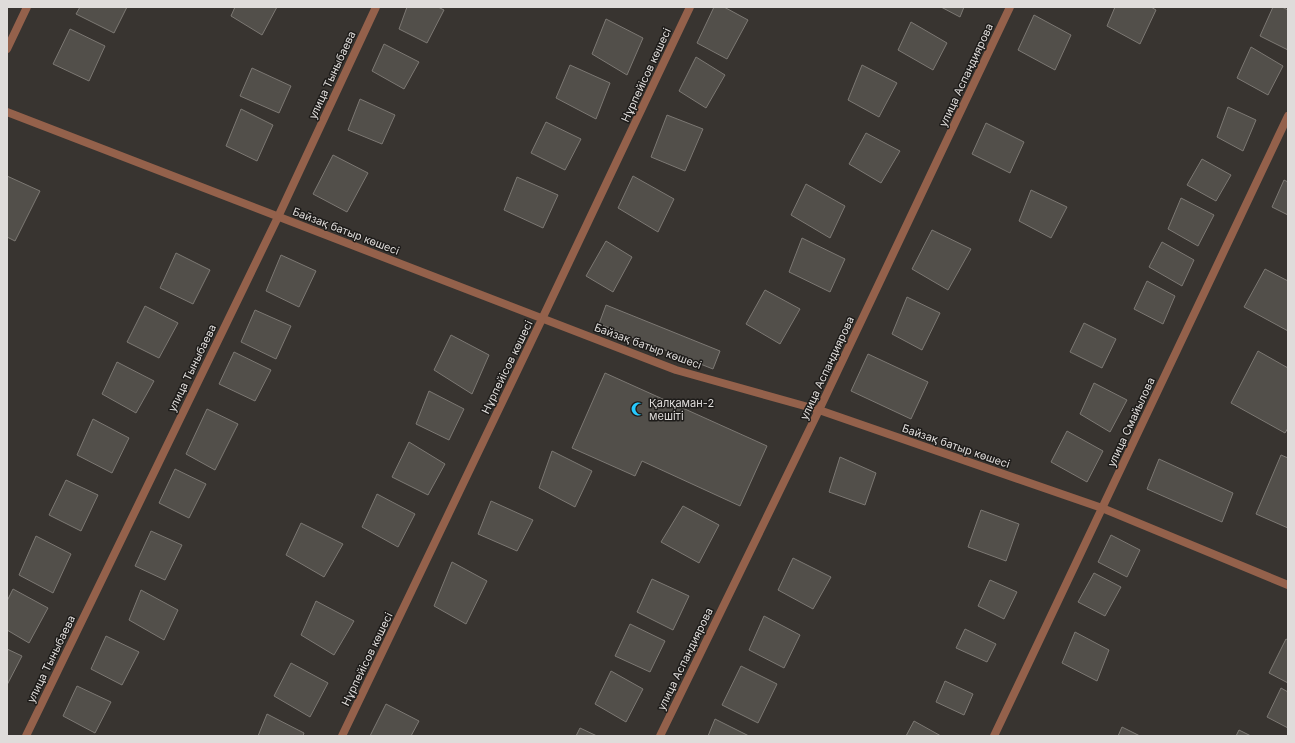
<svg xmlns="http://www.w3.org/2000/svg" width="1295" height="743" font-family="Inter,sans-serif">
<rect width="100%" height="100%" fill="#383430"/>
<path fill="#524f4a" stroke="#7c7873" d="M80,7H127L114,33L76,14Z
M235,7H277L262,35L231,16Z
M407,7H438L444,10L427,43L399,29Z
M714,7H724L748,20L727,59L697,43Z
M941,7H964L960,17Z
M1115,7H1151L1156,10L1140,44L1107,26Z
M1273,7H1282L1288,10V50L1260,36Z
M1034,15L1071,35L1055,70L1018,50Z
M606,19L643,38L627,75L592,54Z
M911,22L947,43L933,70L898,50Z
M70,29L105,46L89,81L53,64Z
M384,44L419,62L404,89L372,71Z
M1251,47L1283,66L1268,95L1237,78Z
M696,57L725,75L706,108L679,91Z
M570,65L610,83L596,119L556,98Z
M862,65L897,83L879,117L848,100Z
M252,68L291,86L279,113L240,96Z
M360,99L395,115L382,144L348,130Z
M1228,107L1256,120L1243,151L1217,137Z
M241,109L273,125L257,161L226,146Z
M667,115L703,129L685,171L651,157Z
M546,122L581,139L565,170L531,153Z
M986,123L1024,142L1010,173L972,154Z
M866,133L900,151L881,183L849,164Z
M333,155L368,173L347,212L313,194Z
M1202,159L1231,175L1216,201L1187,185Z
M7,176L40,191L15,241L7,237Z
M633,176L674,199L658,232L618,208Z
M517,177L558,195L543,228L504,210Z
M1284,180L1288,182V215L1272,207Z
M806,184L845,206L830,238L791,215Z
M1031,190L1067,207L1051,238L1019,221Z
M1181,198L1214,215L1198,246L1168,229Z
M932,230L971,249L948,290L912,269Z
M802,238L845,259L830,292L789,272Z
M606,241L632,257L613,292L586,276Z
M1162,242L1194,260L1182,286L1149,267Z
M176,253L210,270L193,304L160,288Z
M281,255L316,271L299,307L266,291Z
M1265,269L1288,281V331L1244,307Z
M1147,281L1175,296L1163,324L1134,309Z
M765,290L800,309L780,344L746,324Z
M907,297L940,313L922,350L892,334Z
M606,305L720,351L713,369L599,324Z
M145,306L178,323L159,358L127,342Z
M255,310L291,326L276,359L241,342Z
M1084,323L1116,339L1102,368L1070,352Z
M451,335L489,355L472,394L434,370Z
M1258,351L1288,368V428L1285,433L1231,403Z
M234,352L271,370L255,401L219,384Z
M868,354L928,382L911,419L851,391Z
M117,362L154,381L136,413L102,394Z
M605,373L767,446L740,506L642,461L635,476L572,448Z
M1094,383L1127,400L1110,432L1080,414Z
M429,391L464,409L449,440L416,424Z
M207,409L238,424L215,470L186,454Z
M93,419L129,438L112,473L77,455Z
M1067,431L1103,451L1087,482L1051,462Z
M409,442L445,464L428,495L392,477Z
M552,451L592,471L575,507L539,488Z
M1281,455L1288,458V528L1256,514Z
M840,457L876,473L865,505L829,492Z
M1159,459L1233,493L1222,522L1147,489Z
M175,469L206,484L189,518L159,503Z
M66,480L98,495L81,531L49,515Z
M377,494L415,514L398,547L362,527Z
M491,501L533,520L517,551L478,534Z
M683,506L719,525L699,563L661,542Z
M981,510L1019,524L1006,561L968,547Z
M301,523L343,544L324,577L286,555Z
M151,531L182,545L165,580L135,566Z
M1111,535L1140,550L1127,577L1098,562Z
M36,536L71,554L53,593L19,575Z
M793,558L831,577L813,609L778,590Z
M452,562L487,581L466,624L434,606Z
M1094,573L1121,587L1105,616L1078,602Z
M652,579L689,596L673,630L637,612Z
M990,580L1017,592L1004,619L978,606Z
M13,589L48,608L29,643L7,630V601Z
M141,590L178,610L164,640L129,620Z
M316,601L354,621L334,655L301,635Z
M764,616L800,635L784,668L749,650Z
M630,624L665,641L650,672L615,656Z
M965,629L996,644L987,662L956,648Z
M1075,632L1109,650L1097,681L1062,663Z
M106,636L139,652L122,685L91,669Z
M1286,639L1288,640V683L1269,673Z
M7,649L22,656L7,685Z
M291,663L328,683L310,717L274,696Z
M741,666L777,684L758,723L722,705Z
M611,671L643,689L626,722L595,704Z
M945,681L973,694L964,715L936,702Z
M77,686L111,702L95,733L63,716Z
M1281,688L1288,692V728L1267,717Z
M386,704L419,721L411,736H370Z
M267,714L304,733L303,736H258Z
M715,719L749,736H708Z
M914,721L941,736H906Z
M1122,727L1140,736H1118Z
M580,728L597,736H576Z
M1239,730L1251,736H1236Z"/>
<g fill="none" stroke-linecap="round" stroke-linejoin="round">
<path stroke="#94614b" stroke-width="8" d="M7,49L27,7
M26,736L278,217L376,7
M342,736L542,319L690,7
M994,736L1288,116"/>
<path stroke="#94614b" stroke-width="8" d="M7,112L676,370L819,410L1102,508L1288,585
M660,736L819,410L1010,7"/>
</g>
<defs>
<g id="mosque-bare" transform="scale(1.08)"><path d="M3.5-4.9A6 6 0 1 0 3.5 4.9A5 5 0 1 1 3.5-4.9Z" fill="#26c9fe" stroke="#1e1c1a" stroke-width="2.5" paint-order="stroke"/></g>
</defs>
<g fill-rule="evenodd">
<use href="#mosque-bare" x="638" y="409"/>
</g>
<g text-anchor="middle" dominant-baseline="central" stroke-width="3" stroke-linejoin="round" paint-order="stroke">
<g font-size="11" fill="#dfdcda" stroke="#1e1c1a">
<text transform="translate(332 75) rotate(-65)">улица Тыныбаева</text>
<text transform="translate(646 75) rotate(-65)">Нұрпейісов көшесі</text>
<text transform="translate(966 75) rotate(-65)">улица Аспандиярова</text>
<text transform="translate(346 231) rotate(21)">Байзақ батыр көшесі</text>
<text transform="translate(648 346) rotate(20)">Байзақ батыр көшесі</text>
<text transform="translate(507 367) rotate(-64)">Нұрпейісов көшесі</text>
<text transform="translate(192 368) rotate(-64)">улица Тыныбаева</text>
<text transform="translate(827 368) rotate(-65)">улица Аспандиярова</text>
<text transform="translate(1131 422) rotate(-65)">улица Смайылова</text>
<text transform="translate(956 446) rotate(19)">Байзақ батыр көшесі</text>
<text transform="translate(51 659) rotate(-64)">улица Тыныбаева</text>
<text transform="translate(367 659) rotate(-64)">Нұрпейісов көшесі</text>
<text transform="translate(685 659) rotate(-64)">улица Аспандиярова</text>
</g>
<g font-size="11" fill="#dfdcda" stroke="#1e1c1a" text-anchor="start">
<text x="649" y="403">Қалқаман-2<tspan x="649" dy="13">мешіті</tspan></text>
</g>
</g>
<rect width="1295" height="743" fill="none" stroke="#dfdcda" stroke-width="16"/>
</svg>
